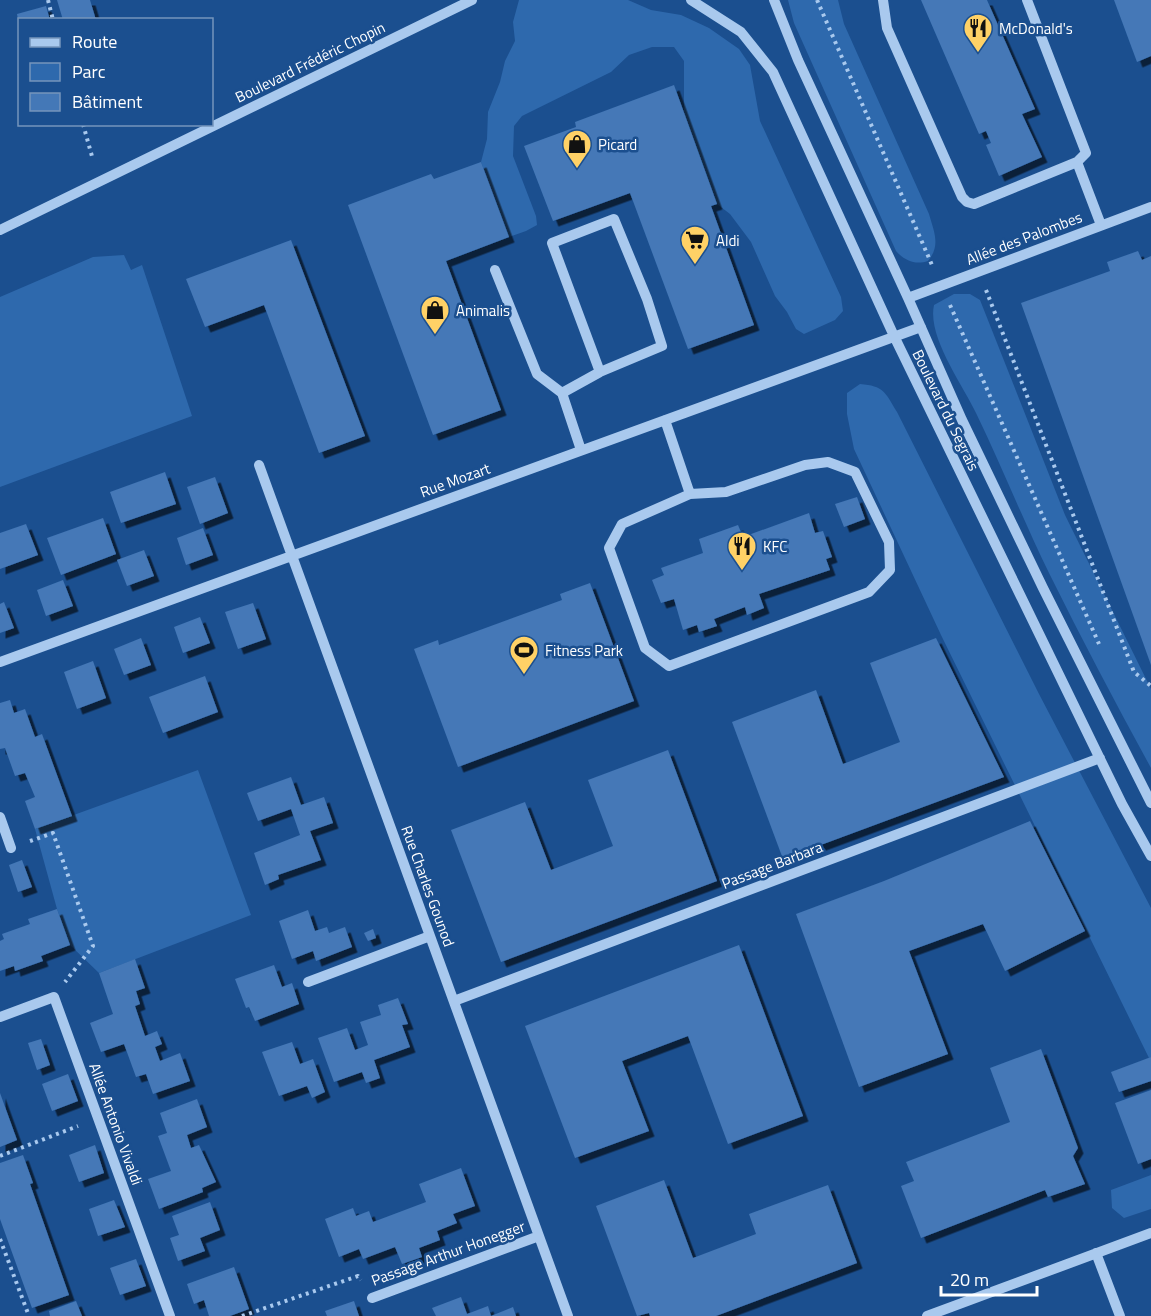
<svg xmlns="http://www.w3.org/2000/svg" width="1151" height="1316" font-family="'Titillium Web',sans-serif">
<defs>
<filter id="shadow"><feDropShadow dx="5.5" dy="5.5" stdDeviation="0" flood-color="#0009"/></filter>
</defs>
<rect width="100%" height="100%" fill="#1b4f8f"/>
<path fill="#2e69ad" d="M519,0H628L651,10L681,15L709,28L739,49L750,65L760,121L841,297L843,311L835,320L804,334L796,329L787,312L775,296L751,242L730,214L717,204L684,113V61L674,47H652L629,55L611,72L522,116L514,126L513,156L536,216L537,225L526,231L509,237L481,162L487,139L488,112L500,82L505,61L515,41L513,22Z
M788,0H838L844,24L929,214C934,232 941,245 928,261C915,265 905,261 896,251L794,23Z
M124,255L131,270L142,265L192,416L0,487V297L93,257Z
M954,294H970L980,300L1065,515L1151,689V768C1116,704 1082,640 1050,575C1024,522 1002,467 976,413C963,385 927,337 934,305Z
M860,384C884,386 885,392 897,412L1039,694L1151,908V1057L1149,1058L941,635L854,449L847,414V393Z
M198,770L251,915L99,973L70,945L57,909L35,829Z
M1151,1175V1209L1124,1218L1112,1208L1111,1190Z"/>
<path fill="#4478b7" filter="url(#shadow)" d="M57,0H90L96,20H63Z
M921,0H987L1035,109L1022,114L1042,157L999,176L986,145L991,143L986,131L979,134Z
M1114,0H1151V56L1137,62Z
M46,6L50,20H18L17,14Z
M674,85L717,204L711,206L754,325L688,349L630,193L553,221L524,146L576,127L575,122Z
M481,162L509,237L446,261L501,410L433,435L348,205L431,174L434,179Z
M291,240L365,436L319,453L264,305L205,327L186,279Z
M1138,251L1142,260L1151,256V665L1021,303L1110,271L1107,262Z
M165,472L176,504L121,523L110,492Z
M215,477L228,513L200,524L187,487Z
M857,497L865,519L844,527L835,504Z
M809,513L815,533L823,531L832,557L826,559L830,570L759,594L764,608L747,615L745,607L714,619L717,626L699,632L697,625L683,630L674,599L661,603L652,580L664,575L661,568L703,553L699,539L738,525L743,537Z
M103,518L116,554L61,575L47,538Z
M26,524L38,555L0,569V533Z
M203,528L213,555L186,565L177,538Z
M144,550L154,576L127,586L117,560Z
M63,580L73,606L46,616L37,590Z
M590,583L634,701L458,767L414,649L438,640L439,645L562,600L560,594Z
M4,602L14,628L0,633V604Z
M253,603L266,639L238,649L225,612Z
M200,617L210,643L183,653L174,627Z
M141,638L151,665L124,675L114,649Z
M936,638L1004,777L783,859L732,722L816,690L843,764L900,742L870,663Z
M93,661L106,698L77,709L64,672Z
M205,676L218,712L163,733L149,697Z
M10,700L14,713L25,709L35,737L42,734L72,816L35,829L25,801L35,797L25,773L15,776L5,748L0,749V703Z
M668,750L717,881L501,962L451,830L525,802L551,870L613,846L588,780Z
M291,777L301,805L324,797L333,823L310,831L321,860L278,875L279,879L265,885L254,853L300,835L291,809L258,821L247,793Z
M1030,821L1085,931L1005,971L983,924L909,951L948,1054L859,1087L796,914L884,881Z
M22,860L32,887L18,892L9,865Z
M57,909L70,945L41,956L43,961L15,971L14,966L0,971V941L4,939L2,934L30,924L28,919Z
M308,910L315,931L327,927L329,933L345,927L352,947L316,961L313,951L292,959L279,921Z
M373,929L376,938L368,941L364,933Z
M739,945L803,1116L728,1144L688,1036L622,1061L649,1131L575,1158L525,1026Z
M135,959L145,988L136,991L140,1004L135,1006L145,1036L157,1031L162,1044L155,1047L160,1061L180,1053L190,1081L153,1094L146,1074L136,1077L124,1044L101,1052L90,1023L113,1014L99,973Z
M274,965L282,987L292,983L299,1004L255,1021L249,1007L246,1008L235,979Z
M398,998L408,1024L402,1025L410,1047L374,1060L380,1078L366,1083L362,1072L334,1082L318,1038L347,1028L355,1050L368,1045L360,1022L381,1015L378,1005Z
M41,1039L50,1065L37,1070L28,1043Z
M292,1042L300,1064L313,1059L325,1092L312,1098L307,1086L279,1096L262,1052Z
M1041,1049L1078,1148L1073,1156L1085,1184L1048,1197L1045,1190L921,1238L901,1186L914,1181L906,1162L1010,1122L990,1068Z
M1151,1057V1081L1119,1092L1111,1072Z
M68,1074L78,1101L52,1111L42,1084Z
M1151,1090V1159L1138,1164L1115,1103Z
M0,1093L17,1140L0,1147Z
M197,1099L207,1127L187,1135L191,1148L199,1145L216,1182L202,1188L203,1192L159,1209L148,1179L171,1171L158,1136L167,1133L160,1113Z
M95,1145L104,1173L79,1182L69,1155Z
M23,1155L33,1183L30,1184L69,1295L32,1308L0,1219V1163Z
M461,1168L475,1206L453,1214L457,1223L437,1231L440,1240L419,1248L422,1257L402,1264L395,1247L363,1259L359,1249L339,1257L325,1219L353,1208L356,1216L369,1211L373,1222L426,1202L419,1184Z
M664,1180L693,1258L756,1234L749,1214L828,1185L857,1263L716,1316H650L649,1313L637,1316L596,1206Z
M114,1200L125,1227L98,1236L89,1209Z
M210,1202L220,1230L200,1238L205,1251L178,1261L170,1238L179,1235L172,1216Z
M136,1259L146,1286L120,1295L110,1268Z
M234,1267L249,1309L230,1316H209L204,1300L194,1304L187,1284Z
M461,1297L467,1314L488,1306L491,1316L513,1307L516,1316H436L432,1308Z
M76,1301L82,1316H50L49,1311Z
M354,1301L359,1316H327L325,1311Z"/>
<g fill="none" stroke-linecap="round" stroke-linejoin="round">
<path stroke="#a9c9ee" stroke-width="4" stroke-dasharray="3 4.5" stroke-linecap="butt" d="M48,0L53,20
M817,0L932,265
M83,124L93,160
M986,290L1134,672L1151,686
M950,305L1099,644
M30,841L53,833L93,946L65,982
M0,1156L78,1126
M0,1239L29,1316
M242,1316L358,1276L361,1280"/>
<path stroke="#a9c9ee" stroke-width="10" d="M691,0L741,32L773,72L894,336L1122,804L1151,856
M774,0L798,60L908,298L962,420L1043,588L1151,803
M883,0L887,28L962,197L967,202L974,204L1077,162L1086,153L1027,0
M1077,162L1101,225
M0,230L472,0
M495,270L537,374L562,393L581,450
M908,298L1151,207
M562,393L600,372L662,346L647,299L614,219L552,243L600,372
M665,420L690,494
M828,462L855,472L889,542L890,570L869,592L669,666L645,648L609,548L622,524L690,494L726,492L805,465Z
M259,465L568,1316
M0,662L921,327
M0,817L11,848
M308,982L430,936
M454,1001L1100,758
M0,1017L54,997L170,1316
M1096,1253L1120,1316
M372,1298L539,1236
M927,1316L1151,1233"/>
</g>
<defs>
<g id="restaurant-pin" transform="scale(1.5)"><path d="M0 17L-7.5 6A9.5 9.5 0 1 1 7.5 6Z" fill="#ffd166" stroke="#1b4f8f"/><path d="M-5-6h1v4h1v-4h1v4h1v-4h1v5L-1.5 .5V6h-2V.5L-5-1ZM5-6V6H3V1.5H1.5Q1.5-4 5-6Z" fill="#111"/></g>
<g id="shop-pin" transform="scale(1.5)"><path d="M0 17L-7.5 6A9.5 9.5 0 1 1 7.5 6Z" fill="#ffd166" stroke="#1b4f8f"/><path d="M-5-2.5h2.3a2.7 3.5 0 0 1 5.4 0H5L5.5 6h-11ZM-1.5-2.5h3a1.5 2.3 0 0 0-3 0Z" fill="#111"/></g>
<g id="supermarket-pin" transform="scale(1.5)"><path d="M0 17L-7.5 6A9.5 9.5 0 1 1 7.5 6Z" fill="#ffd166" stroke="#1b4f8f"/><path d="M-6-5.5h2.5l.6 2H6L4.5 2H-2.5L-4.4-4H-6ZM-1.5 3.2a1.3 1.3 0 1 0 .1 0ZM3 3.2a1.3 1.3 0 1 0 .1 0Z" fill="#111"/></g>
<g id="stadium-pin" transform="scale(1.5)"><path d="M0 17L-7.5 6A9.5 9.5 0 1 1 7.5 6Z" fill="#ffd166" stroke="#1b4f8f"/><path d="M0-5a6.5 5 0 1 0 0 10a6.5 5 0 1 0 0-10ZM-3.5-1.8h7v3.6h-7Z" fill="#111"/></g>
</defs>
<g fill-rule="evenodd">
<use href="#restaurant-pin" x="978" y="28"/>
<use href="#shop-pin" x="577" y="144"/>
<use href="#supermarket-pin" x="695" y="240"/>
<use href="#shop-pin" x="435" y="310"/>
<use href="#restaurant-pin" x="742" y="546"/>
<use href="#stadium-pin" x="524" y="650"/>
</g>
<g text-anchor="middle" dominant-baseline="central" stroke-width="5" stroke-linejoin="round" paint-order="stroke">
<g font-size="15" fill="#fff" stroke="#1b4f8f" text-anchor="start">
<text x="999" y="28">McDonald's</text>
<text x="598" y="144">Picard</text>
<text x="716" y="240">Aldi</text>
<text x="456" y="310">Animalis</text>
<text x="763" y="546">KFC</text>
<text x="545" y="650">Fitness Park</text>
</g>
<g font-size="15" fill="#fff" stroke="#1b4f8f">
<text transform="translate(310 62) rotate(-26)">Boulevard Frédéric Chopin</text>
<text transform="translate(1024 238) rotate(-21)">Allée des Palombes</text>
<text transform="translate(946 410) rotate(64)">Boulevard du Segrais</text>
<text transform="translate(455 480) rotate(-20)">Rue Mozart</text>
<text transform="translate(772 865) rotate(-21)">Passage Barbara</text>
<text transform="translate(428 886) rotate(70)">Rue Charles Gounod</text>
<text transform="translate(116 1124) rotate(70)">Allée Antonio Vivaldi</text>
<text transform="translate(448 1253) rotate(-20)">Passage Arthur Honegger</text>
</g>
</g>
<rect x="18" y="18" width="195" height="108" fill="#1b4f8f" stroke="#7695bc" stroke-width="1.5"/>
<rect x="30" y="38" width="30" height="9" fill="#a9c9ee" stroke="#7695bc" stroke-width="1.5"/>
<text x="72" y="48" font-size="18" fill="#ffffff">Route</text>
<rect x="30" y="63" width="30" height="18" fill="#2e69ad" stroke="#7695bc" stroke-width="1.5"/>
<text x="72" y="78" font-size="18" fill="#ffffff">Parc</text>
<rect x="30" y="93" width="30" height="18" fill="#4478b7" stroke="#7695bc" stroke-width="1.5"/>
<text x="72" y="108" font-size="18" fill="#ffffff">Bâtiment</text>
<path d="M941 1286v9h96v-9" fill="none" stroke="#ffffff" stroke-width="3"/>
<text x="950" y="1286" font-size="18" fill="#ffffff" stroke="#1b4f8f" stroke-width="4.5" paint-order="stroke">20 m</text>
</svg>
